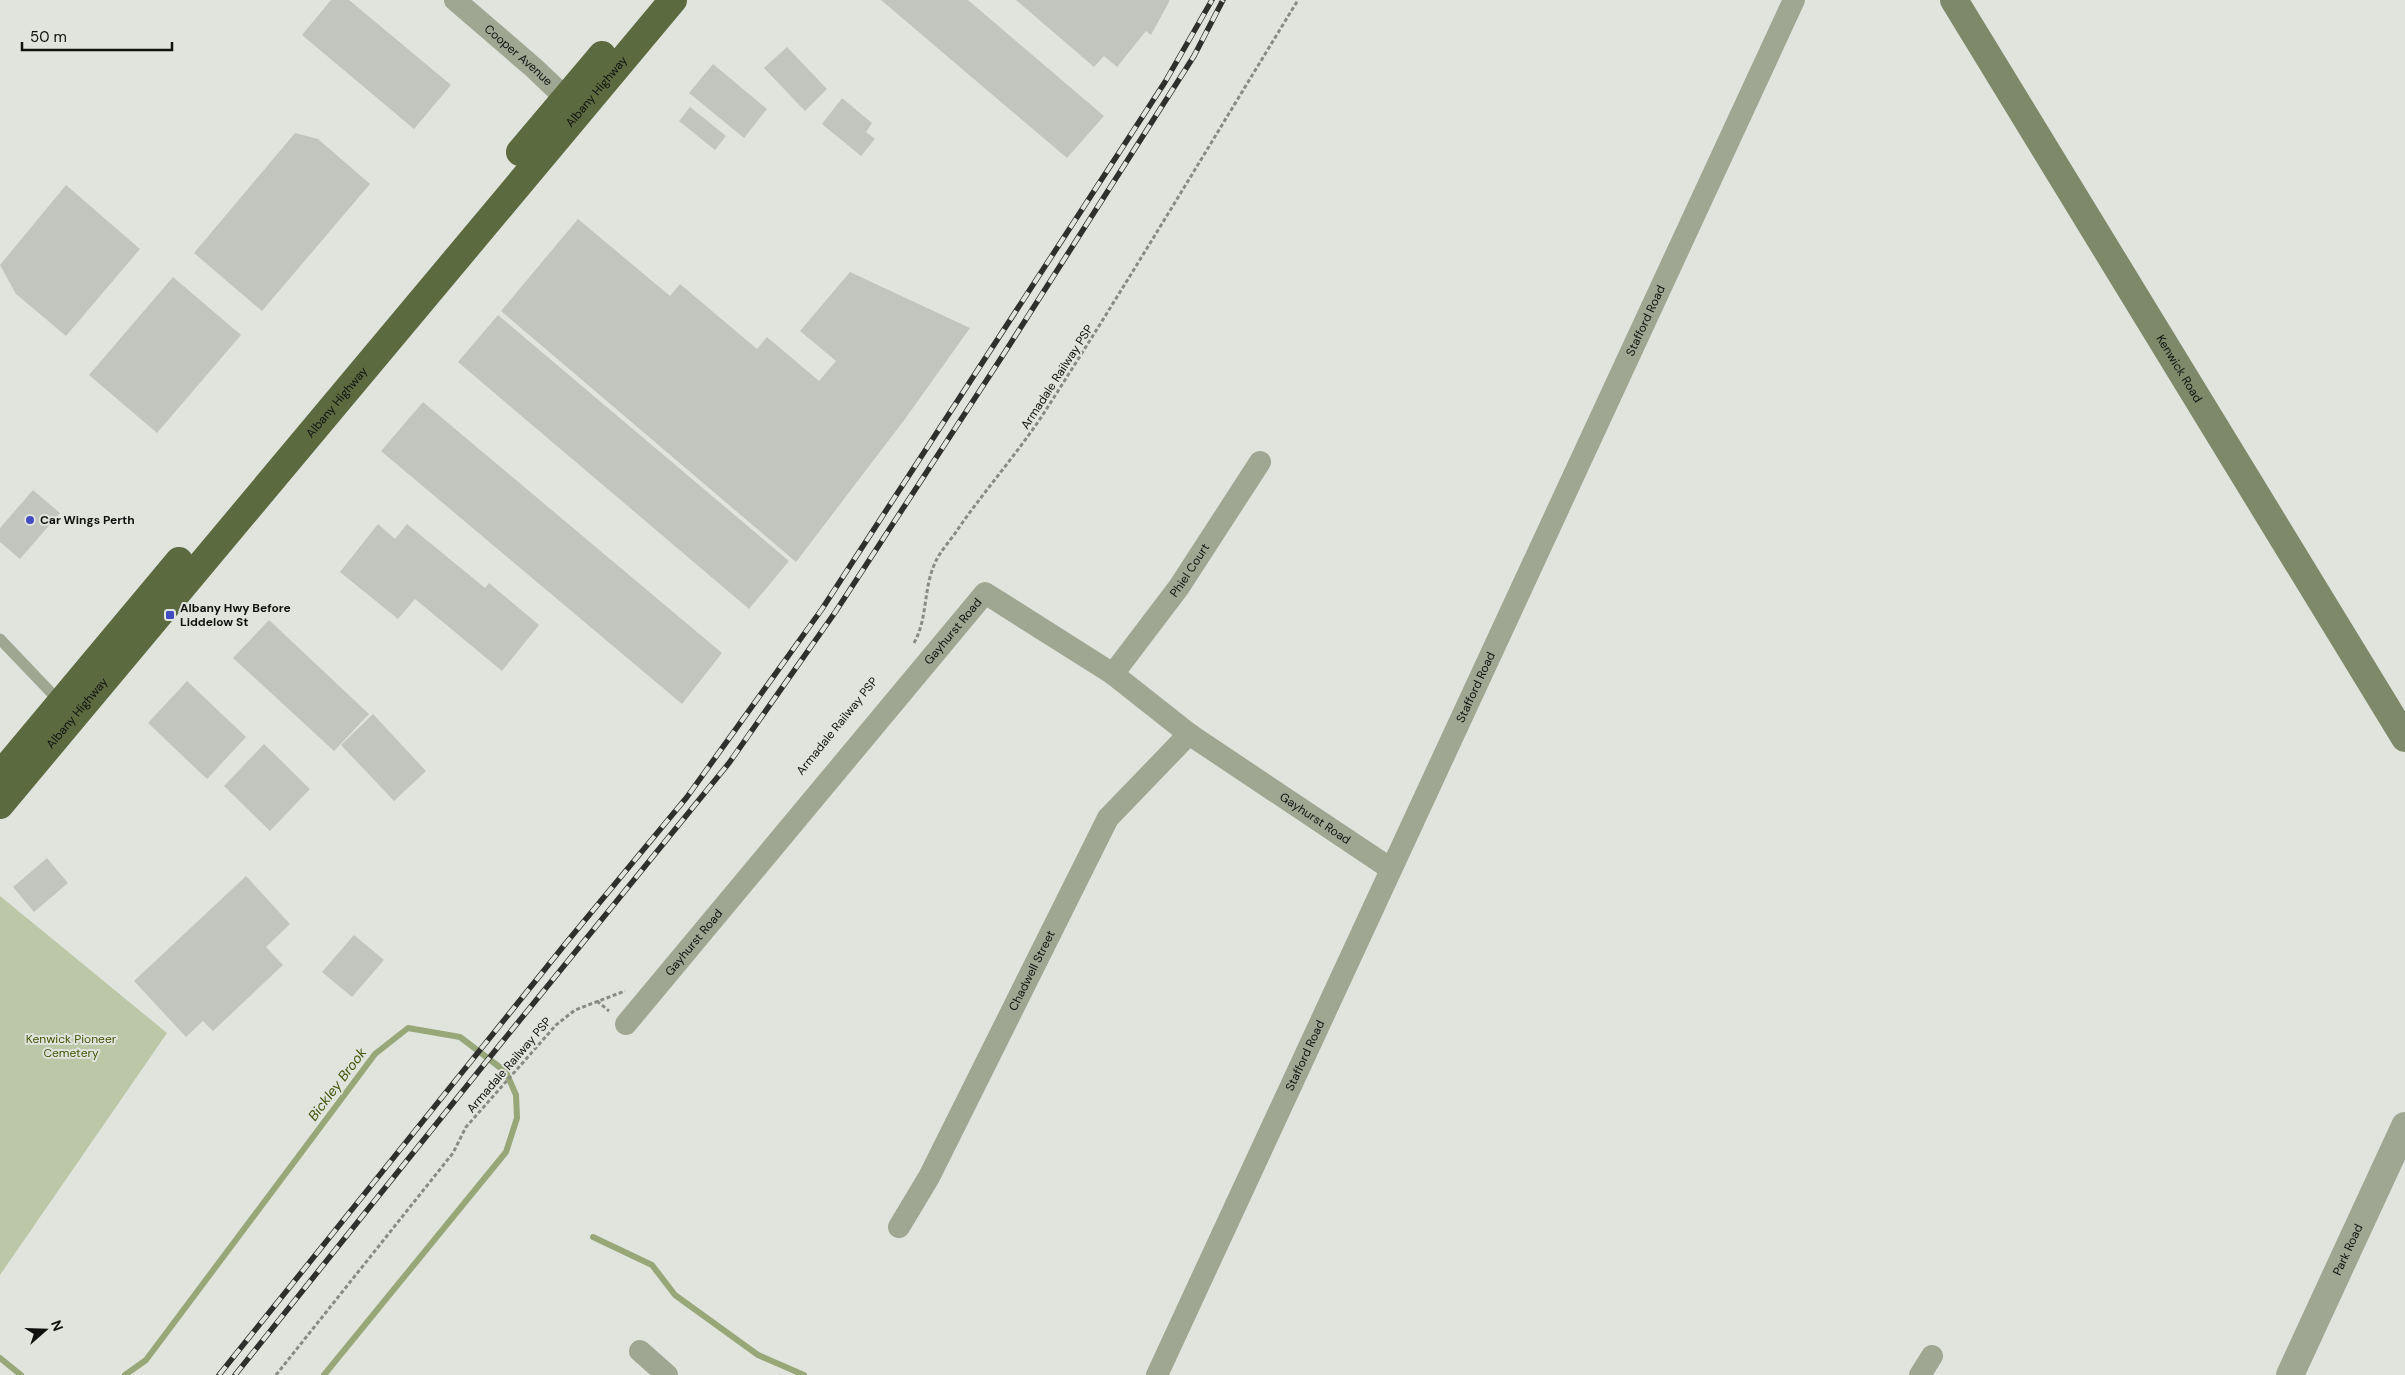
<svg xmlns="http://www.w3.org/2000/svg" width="2405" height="1375" font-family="'DM Sans',sans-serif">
<rect width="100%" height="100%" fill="#e1e4dd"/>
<path fill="#bbc7a7" d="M0,896L167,1033L0,1275Z"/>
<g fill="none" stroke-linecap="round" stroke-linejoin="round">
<path stroke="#97a777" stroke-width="6" d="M593,1237L652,1265L675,1295L758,1355L804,1375
M0,1358L21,1375
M125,1375L146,1360L375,1054L408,1028L460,1037L506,1072L516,1095L517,1118L506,1152L324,1375"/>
</g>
<path fill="#c2c5be" d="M331,0H349L451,85L414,129L302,35Z
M881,0H968L1104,116L1067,158Z
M1016,0H1170L1151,35L1146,31L1117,67L1104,56L1094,67Z
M787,47L827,89L805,111L764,68Z
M713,64L767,109L744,138L689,93Z
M842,98L872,123L866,132L875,139L861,156L822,124Z
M690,107L726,136L715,150L679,121Z
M295,133L318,139L370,184L262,311L194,253Z
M66,185L140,249L66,336L16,294L0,265Z
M578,219L670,296L680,284L757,349L767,337L819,381L836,361L800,331L850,272L970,328L905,419L796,562L501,311Z
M173,277L241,335L157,433L89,375Z
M498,315L789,561L749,609L458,362Z
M423,402L722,653L682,704L381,451Z
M33,490L60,513L20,559L0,542V528Z
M378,524L395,539L407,524L485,588L489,583L539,625L502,671L415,599L398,619L340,572Z
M269,620L369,714L334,751L233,658Z
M187,681L246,737L207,779L148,723Z
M373,714L426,771L394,801L341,745Z
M264,744L310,789L270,831L224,786Z
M47,858L68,883L34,912L13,887Z
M246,876L290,924L266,947L283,965L213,1031L203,1021L186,1037L134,981Z
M354,935L384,960L352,997L322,972Z"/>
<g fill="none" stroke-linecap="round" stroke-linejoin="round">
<path stroke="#888a85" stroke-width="3" stroke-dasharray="4 2.5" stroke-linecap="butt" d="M914,643C928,618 923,589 935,563C940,551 951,540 958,529C985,490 1016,455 1042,416C1130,279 1213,139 1298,0
M597,1001L609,1011
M276,1375L453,1153L466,1127L556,1025L575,1010L625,991"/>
<path stroke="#9fa691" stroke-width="11" d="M0,639L61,703"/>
<g stroke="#9fa691" stroke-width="22">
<path id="s1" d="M455,0L534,68L577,109"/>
<path id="s2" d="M1113,674L1179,587L1260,462"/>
<path id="s3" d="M626,1024L985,593L1113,674L1189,734L1391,869"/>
<path id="s4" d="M899,1227L929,1177L1108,818L1189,734"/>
<path d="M640,1351L667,1375"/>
<path id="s5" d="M1157,1375L1794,0"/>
<path d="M1920,1375L1932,1356"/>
</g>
<path stroke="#9fa691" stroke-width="28" id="s6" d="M2290,1375L2405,1126"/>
<path stroke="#7e8969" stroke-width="28" id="s7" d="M1954,0L2405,738"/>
<g stroke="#5c6a40" stroke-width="28">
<path d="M520,152L602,55"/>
<path d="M0,775L179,561"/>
<path id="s8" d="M0,805L673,0"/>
</g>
<g stroke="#2f302d" stroke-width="5.5">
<path id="rail" d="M219,1375L566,943L687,797L822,609L1165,82L1212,0
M235,1375L498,1047L729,763L836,611L1005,352L1194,56L1223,0"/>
</g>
<use href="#rail" stroke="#e1e4dd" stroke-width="4" stroke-dasharray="11" stroke-linecap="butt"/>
</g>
<g fill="#414cc0" stroke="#e1e4dd" stroke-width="2">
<circle cx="30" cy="520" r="5"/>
<rect x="165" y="610" width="10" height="10" rx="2.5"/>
</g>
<g text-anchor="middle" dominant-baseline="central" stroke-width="4" stroke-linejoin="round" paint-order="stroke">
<g font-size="12" fill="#10110f" stroke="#e1e4dd">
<text stroke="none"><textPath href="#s1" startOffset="84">Cooper Avenue</textPath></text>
<text stroke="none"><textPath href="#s8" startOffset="930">Albany Highway</textPath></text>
<text stroke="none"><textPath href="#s5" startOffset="1162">Stafford Road</textPath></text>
<text stroke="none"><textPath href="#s7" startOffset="432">Kenwick Road</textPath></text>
<text transform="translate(1057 377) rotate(-57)">Armadale Railway PSP</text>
<text stroke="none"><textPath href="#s8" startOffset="525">Albany Highway</textPath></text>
<text stroke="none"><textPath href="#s2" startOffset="129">Phiel Court</textPath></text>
<text stroke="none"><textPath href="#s3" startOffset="511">Gayhurst Road</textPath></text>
<text stroke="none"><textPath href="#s5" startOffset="758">Stafford Road</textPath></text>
<text stroke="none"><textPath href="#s8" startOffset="120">Albany Highway</textPath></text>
<text transform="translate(837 726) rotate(-51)">Armadale Railway PSP</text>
<text stroke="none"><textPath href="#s3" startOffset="961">Gayhurst Road</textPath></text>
<text stroke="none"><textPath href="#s3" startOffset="106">Gayhurst Road</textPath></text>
<text stroke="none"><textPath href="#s4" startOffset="289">Chadwell Street</textPath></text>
<text stroke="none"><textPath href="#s5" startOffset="352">Stafford Road</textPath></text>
<text transform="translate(509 1065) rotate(-49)">Armadale Railway PSP</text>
<text stroke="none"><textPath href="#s6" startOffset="138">Park Road</textPath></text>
</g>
<g font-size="12" font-weight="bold" fill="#10110f" stroke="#e1e4dd" text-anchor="start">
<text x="40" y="520">Car Wings Perth</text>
<text x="180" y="608">Albany Hwy Before<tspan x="180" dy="14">Liddelow St</tspan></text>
</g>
<g font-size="12" fill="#435506" stroke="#e1e4dd">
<text x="71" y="1039">Kenwick Pioneer<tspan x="71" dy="14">Cemetery</tspan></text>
</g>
<g font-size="14" font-style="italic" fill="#405303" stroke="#e1e4dd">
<text transform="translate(337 1084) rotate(-53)">Bickley Brook</text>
</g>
</g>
<g transform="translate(45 1330) rotate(70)" stroke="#e1e4dd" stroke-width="4" paint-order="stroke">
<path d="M0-4L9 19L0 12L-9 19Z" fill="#10110f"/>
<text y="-8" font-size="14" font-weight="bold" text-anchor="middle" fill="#10110f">N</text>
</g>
<path d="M22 42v8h150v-8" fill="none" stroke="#10110f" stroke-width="2.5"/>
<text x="30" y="42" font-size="15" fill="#10110f" stroke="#e1e4dd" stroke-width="4" paint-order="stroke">50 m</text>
</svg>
